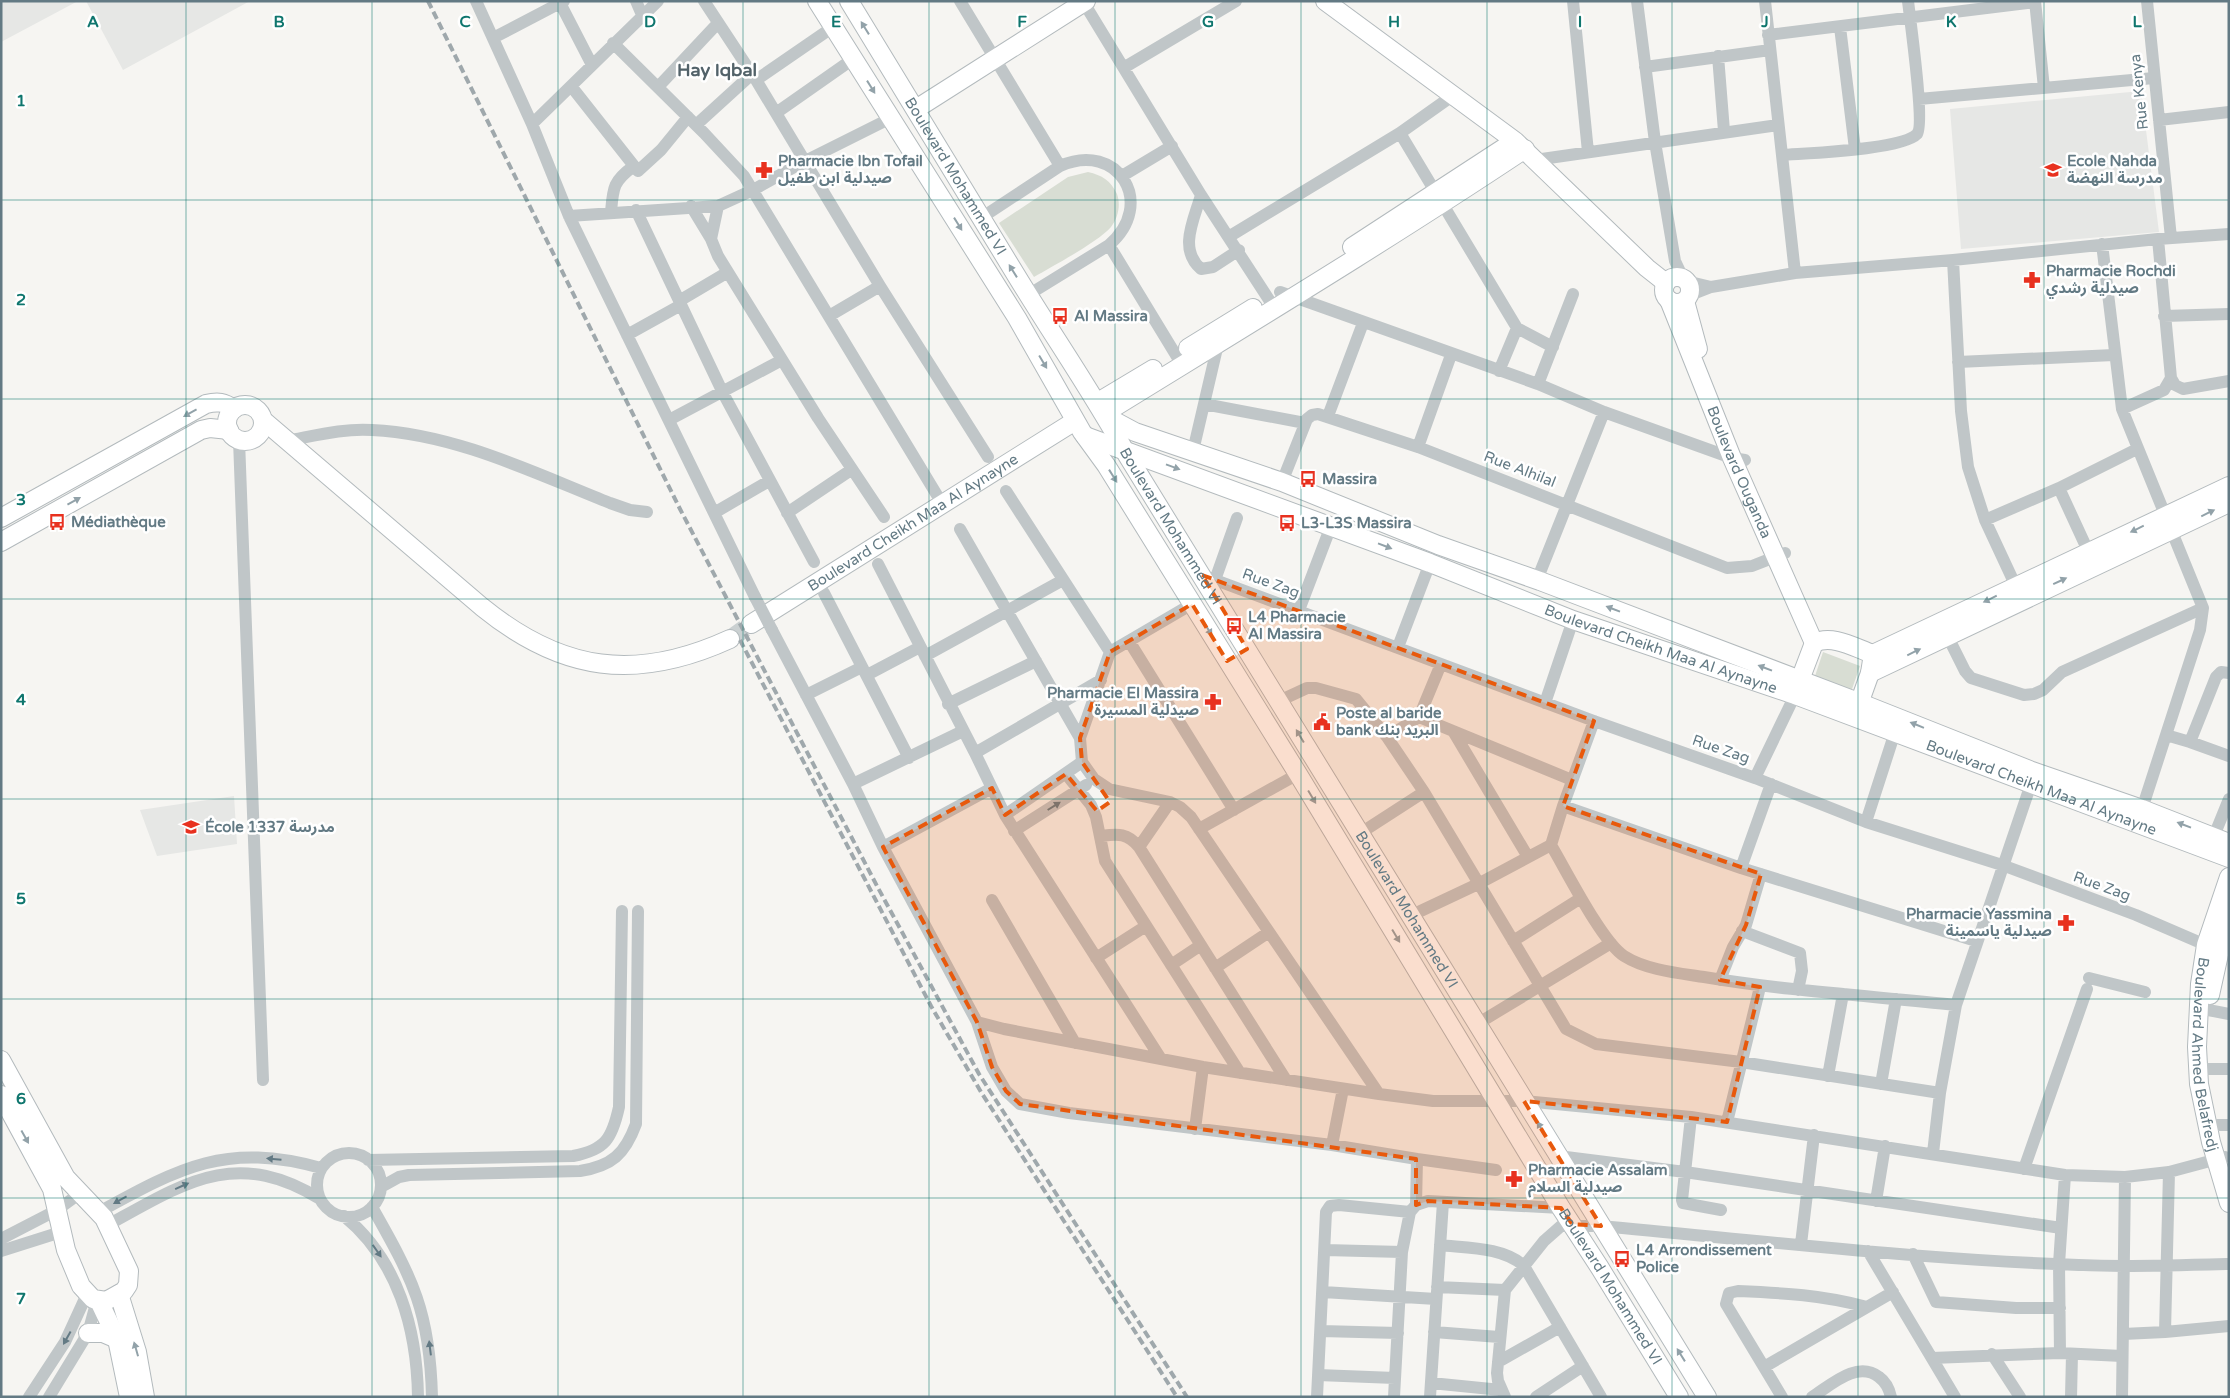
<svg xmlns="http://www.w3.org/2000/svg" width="2230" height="1398" font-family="'Varela Round','Noto Sans Arabic',sans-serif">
<rect width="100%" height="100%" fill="#f6f5f2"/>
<path fill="#e6e7e5" d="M1,1H78L1,42Z
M86,1H250L123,70Z
M2141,91L2159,232L1961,249L1950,109Z
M234,796L237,844L157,856L140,810Z"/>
<path fill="#d8ddd3" d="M1088,172C1102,175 1111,181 1117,194C1121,205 1118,218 1111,227C1098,242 1053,266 1034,277L999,223L1068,177Z
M1823,652L1860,666L1851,692L1814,679Z"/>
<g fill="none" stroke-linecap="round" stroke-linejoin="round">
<path stroke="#cad0d1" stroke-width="18" stroke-dasharray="18 9" stroke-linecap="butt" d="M730,639L751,624"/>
<g stroke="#b3babd" stroke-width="20">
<g id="secondary">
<path id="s1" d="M817,1L1017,318L1082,432L1106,465L1298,774L1561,1208L1600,1268L1679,1397"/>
<path id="s2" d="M849,1C905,92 960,184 1016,275C1053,336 1093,393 1127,455L1707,1397"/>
<path d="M1325,1L1515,141L1647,268L1666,283"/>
<path d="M916,109L1086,1"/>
<path d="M1352,247L1513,142"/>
<circle cx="1677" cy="290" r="13"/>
<path id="s3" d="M1669,300L1732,458L1814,643"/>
<path d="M1685,301L1698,349"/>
<path d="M1188,348L1253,308"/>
<path d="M1098,402L1153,369"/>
<circle cx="245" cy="423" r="18"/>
<path d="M1105,413C1246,326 1387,241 1525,149"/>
<path d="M1107,417L1135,432L1282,482L1438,545L1540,581L1858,702L2032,771L2142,809L2229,843"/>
<path d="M263,420L482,607C562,672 636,682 730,639"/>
<path id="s4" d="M1085,436L1430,563L1573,620L1795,695L2229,858"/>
<path d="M1,518L206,404C218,401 224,402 234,409"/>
<path d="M1,542L201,430L210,428L229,430"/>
<path id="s5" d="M751,624L1075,421"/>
<path d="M1873,654L2229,486"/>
<path d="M1870,673L2229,503"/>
<path d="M1795,693L1814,643C1833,634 1855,648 1873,654L1870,673L1856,712"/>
<path id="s6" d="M2229,877L2206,945L2200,984L2197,1047L2199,1084L2211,1142L2229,1203"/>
<path d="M2210,995L2229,909"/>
<path d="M1,1060L66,1178L104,1218L129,1271L128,1285L124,1291L106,1301L93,1299L81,1286L66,1250L52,1189L1,1095"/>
<path d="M119,1294L137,1352L145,1397"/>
<path d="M99,1301L117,1339L129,1397"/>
<path d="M88,1333H103L117,1339"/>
</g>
</g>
<path stroke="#c0c6c8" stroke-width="12" d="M476,1L532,124L569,216L755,597
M559,1L592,65
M636,1L642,15
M704,1L756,80L880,286L988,457
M960,1L1060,166
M1573,1L1588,152
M1637,1L1655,142L1675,261L1683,278
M1765,1L1795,273
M2035,1L2044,88
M2147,1L2171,238
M1084,3L1201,195L1275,309
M1840,27L1855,149
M1768,35L2035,2
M493,38L564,1
M613,43L704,133L744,176L943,505
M1718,56L1724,131
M1125,67L1236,1
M1645,67L1770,50
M756,80L833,27
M571,86L638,171L661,150L688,117
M658,87L718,23
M1919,99L2154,78
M776,113L853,59
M2159,120L2229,112
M532,124L658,1
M696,125L752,74
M1400,133L1517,328L1499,371
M1782,155C1807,153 1902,150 1917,134C1925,125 1910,19 1908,1
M1535,160L1778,125
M1122,176L1172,146
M1201,195C1194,220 1178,249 1201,269L1213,267L1239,250
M691,206L711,239
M718,206L711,239L718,256L818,418L884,517
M636,210L723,393L814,562
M611,212C613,188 613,181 634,166
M569,216L718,206L753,190L805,161L891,118
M981,218L1060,166C1118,140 1157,204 1109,245L1028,295
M1230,236L1400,133L1455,94
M2158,239L2171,378L2175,385L2183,389L2229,381
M2102,244L2122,409L2203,608L2200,630L2142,809
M1109,245L1182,365
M1953,260L1961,411L1968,467L1985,520L2019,593
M1686,281L1711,287
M1280,292L1538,384L1604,412L1732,458L1745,460
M1688,296L1711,287L1795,273L1953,260L2158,239L2229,234
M679,301L728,272
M829,316L880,286
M2164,316L2229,314
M1517,328L1553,347
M627,335L681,305
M1958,362L2114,355
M1538,384L1573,294
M1204,404L1305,423
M2122,409L2164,390L2171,378
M1328,416L1363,323
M669,420L782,360
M239,440L263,1080
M286,441C314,436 343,428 372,430C456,434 534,473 610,503L630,510L647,512
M1418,447L1451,355
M1193,451L1218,344
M1282,482L1307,419L1312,415L1318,414L1418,447L1727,568L1752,566L1785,553
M2059,488L2089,553
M1006,491L1110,652
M714,513L769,481
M787,513L851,470
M1985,520L2059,488L2137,449
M960,529L1080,738
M878,564L975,753L1005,815L1161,1059
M1202,575L1594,721L1755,778L1866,822L2002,865L2136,915L2229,955
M1215,580L1237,518
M1537,580L1604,412
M824,593L909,758
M1192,604L1110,652L1080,738L1082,762L1094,779L1109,789L1170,802L1180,807L1191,817L1379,1094
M1299,610L1331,526
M1944,629L1965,671L1971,678L2024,695L2034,694L2043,690L2062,672L2203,608
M772,630L853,784L883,847L977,1022L992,1067L1006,1091L1020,1104L1069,1113L1332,1145L1417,1159L1416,1205
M1129,641L1234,810
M1398,647L1430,563
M925,656L1063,580
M2229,673L2221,672L2216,677L2190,742L2229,756
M867,675L920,647
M806,695L862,667
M1279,701L1307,688H1316L1356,699L1387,737
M1545,703L1573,620
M948,704L1036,661
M1419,717L1441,664
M1594,721L1563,806L1551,845C1566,870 1602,942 1624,956C1646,970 1678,973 1704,977C1787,991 1872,996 1956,1005
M1453,731L1528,857
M2166,735L2190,742
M975,753L1101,680
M1066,774L1091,805L1096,817L1105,861L1240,1073
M1755,778L1795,695
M1572,780L1419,717L1387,737L1424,792L1566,1029L1596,1044L1741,1062L1940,1093
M853,784L963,731
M1563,806L1741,868L1976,941
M1005,815L1082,762
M1866,822L1895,732
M1199,829L1298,774
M1014,831L1086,785
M1359,834L1424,792
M1100,836C1117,834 1127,832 1139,847L1286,1080
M2214,836L2229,799
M883,847L992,788
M1139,847L1170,802
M1741,868L1771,784
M992,900L1075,1043
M1410,916L1478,884L1551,845
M1742,931L1800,953L1802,971L1798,990
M1513,941L1581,898
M1096,958L1146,926
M1171,965L1201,945
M1215,968L1269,932
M2089,978L2145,992
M1720,980L1733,947L1746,925L1761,874
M2208,1010L2229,1014
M977,1022L1004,1029L1203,1067L1379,1094L1433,1101H1524L1691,1117L2065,1175L2125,1177L2169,1172L2225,1157
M1477,1024L1611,943
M2197,1069H2229
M1828,1076L1843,994
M1881,1084L1896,999
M1691,1117L1682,1200L1683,1203L1721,1210
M1727,1122L1760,987
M2217,1125H2229
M1195,1129L1203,1067
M1332,1145L1343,1089
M1933,1153L1940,1093L1956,1005L2031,784
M317 1185a32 32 0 1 1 64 0a32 32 0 1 1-64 0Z
M1558,1156L1685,1172L2061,1228
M1417,1159L1496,1170
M368,1160L573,1156C605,1150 612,1139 619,1107L622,911
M2024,1169L2087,989
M2169,1172L2165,1332L2229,1326
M381,1187L399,1177L409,1175L580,1171C612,1166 625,1154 636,1124L638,911
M1876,1201L1885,1146
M372,1207C413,1279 430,1312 432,1397
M99,1212C181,1167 226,1142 321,1168
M344,1216C398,1260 417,1329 418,1397
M108,1225C184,1183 236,1147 320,1199
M1,1239L57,1210L79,1194
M1801,1244L1814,1135
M1440,1245C1466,1248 1504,1247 1524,1266L1601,1397
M1325,1250L1402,1252
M1,1251L61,1232
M1868,1251L1955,1397
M1913,1254L1936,1302L2016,1308H2060
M1437,1287L1505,1290
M1323,1292L1436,1299
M1321,1331L1398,1333
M1434,1332L1499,1337
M2123,1334L2165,1332
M2060,1353L2059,1264L2065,1175
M1992,1354L2020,1397
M1932,1358L2060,1353L2122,1356
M1498,1362L1560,1327
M1764,1367L1893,1292
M1318,1375L1395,1378
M1431,1383L1501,1390
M29,1397L65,1342L87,1294
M49,1397L88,1333L97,1300
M1317,1397L1326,1212L1330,1206L1339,1205L1410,1212
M1394,1397L1402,1252L1410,1212L1416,1205L1428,1201L1561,1208
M1430,1397L1443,1202
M1505,1397L1498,1381L1497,1373L1505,1290L1544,1241L1561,1226H1601C1775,1242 1948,1263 2123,1266C2158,1266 2193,1265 2229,1264
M1536,1397L1583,1366
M1782,1397L1726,1304L1729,1293L1738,1291C1784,1293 1823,1295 1867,1307
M1812,1397C1831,1385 1857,1360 1879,1377C1886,1382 1889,1388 1891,1397
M2071,1397L2072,1354
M2122,1397L2125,1177"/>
<use href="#secondary" stroke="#fff" stroke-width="18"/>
<path stroke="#9fa8ac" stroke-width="4" stroke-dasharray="8 4" stroke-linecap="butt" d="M428,1L680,509L877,886L979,1074L1187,1397
M740,640L931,1006L981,1092L1177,1397"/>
<path stroke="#c0c6c8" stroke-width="12" d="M755,597L772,630"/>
</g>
<defs><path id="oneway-solid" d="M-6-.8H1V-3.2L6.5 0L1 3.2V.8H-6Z" transform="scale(1.25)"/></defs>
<g fill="#92a2a9">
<use href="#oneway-solid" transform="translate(865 28) rotate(-122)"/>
<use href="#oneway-solid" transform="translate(871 87) rotate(58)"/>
<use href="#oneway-solid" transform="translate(958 224) rotate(58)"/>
<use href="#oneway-solid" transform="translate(1013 271) rotate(-122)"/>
<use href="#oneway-solid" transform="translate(1043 362) rotate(59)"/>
<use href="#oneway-solid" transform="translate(190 413) rotate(151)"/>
<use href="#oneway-solid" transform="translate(1173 467) rotate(20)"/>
<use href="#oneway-solid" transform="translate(1113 476) rotate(58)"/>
<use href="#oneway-solid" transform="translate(74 501) rotate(-29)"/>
<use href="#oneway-solid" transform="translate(2208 513) rotate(-26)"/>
<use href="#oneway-solid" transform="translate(2137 529) rotate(154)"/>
<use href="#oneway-solid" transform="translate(1385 546) rotate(21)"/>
<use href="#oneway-solid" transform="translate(2060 581) rotate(-25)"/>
<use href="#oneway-solid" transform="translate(1990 599) rotate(154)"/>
<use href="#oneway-solid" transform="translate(1613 609) rotate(-159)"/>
<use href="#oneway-solid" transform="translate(1208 629) rotate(58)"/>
<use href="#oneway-solid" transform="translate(1914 652) rotate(-26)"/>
<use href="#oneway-solid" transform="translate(1765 668) rotate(-159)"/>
<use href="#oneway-solid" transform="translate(1917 725) rotate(-158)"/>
<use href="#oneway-solid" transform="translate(1300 736) rotate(-121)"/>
<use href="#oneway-solid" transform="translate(1312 797) rotate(59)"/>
<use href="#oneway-solid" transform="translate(2184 825) rotate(-159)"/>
<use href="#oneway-solid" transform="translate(1396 936) rotate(59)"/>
<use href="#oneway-solid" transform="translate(1541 1128) rotate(-121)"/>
<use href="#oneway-solid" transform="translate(25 1137) rotate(61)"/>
<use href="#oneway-solid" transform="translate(136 1349) rotate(-106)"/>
<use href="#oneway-solid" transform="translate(1681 1355) rotate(-122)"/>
</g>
<g fill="#637a84">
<use href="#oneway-solid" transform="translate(1054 806) rotate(-32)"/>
<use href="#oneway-solid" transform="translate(274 1159) rotate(-175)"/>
<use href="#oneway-solid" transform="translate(182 1186) rotate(-24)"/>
<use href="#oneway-solid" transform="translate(120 1200) rotate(151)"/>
<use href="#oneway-solid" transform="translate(377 1251) rotate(55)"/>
<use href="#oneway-solid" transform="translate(67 1338) rotate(119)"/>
<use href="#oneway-solid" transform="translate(430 1348) rotate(-97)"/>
</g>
<path fill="#e8590c" fill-opacity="0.2" stroke="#e8590c" stroke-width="4" stroke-dasharray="10 6" stroke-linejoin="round" d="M1202,575L1594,721L1563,806L1761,874L1746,925L1720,980L1760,987L1727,1122L1524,1101L1601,1226L1572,1224L1561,1208L1428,1201L1416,1205V1159L1020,1104L1006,1091L992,1067L977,1022L883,847L992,788L1005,815L1066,774L1097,811L1110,802L1082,762L1080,738L1110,652L1192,604L1227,661L1247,649Z"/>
<path fill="none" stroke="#0f766e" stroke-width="1" stroke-opacity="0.55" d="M186,1V1397M372,1V1397M558,1V1397M743,1V1397M929,1V1397M1115,1V1397M1301,1V1397M1487,1V1397M1672,1V1397M1858,1V1397M2044,1V1397M1,200H2229M1,399H2229M1,599H2229M1,799H2229M1,999H2229M1,1198H2229"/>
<defs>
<g id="pharmacy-bare" transform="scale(1.35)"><path d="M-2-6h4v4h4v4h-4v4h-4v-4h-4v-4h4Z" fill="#e8311f" stroke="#fff" stroke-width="2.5" paint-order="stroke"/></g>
<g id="school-bare" transform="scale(1.35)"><path d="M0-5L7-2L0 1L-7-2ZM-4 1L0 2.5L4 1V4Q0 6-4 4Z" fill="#e8311f" stroke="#fff" stroke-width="2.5" paint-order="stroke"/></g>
<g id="bus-bare" transform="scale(1.35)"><path d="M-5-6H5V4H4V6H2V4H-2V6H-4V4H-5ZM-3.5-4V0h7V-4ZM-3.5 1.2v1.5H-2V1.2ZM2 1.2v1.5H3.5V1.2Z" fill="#e8311f" stroke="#fff" stroke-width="2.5" paint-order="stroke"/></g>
<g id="civic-bare" transform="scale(1.35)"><path d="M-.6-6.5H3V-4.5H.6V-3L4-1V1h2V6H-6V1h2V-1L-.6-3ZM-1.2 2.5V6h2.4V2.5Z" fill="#e8311f" stroke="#fff" stroke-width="2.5" paint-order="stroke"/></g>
</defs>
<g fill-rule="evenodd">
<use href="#pharmacy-bare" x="764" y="170"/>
<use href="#school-bare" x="2053" y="170"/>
<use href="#pharmacy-bare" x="2032" y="280"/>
<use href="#bus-bare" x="1060" y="316"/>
<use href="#bus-bare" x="1308" y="479"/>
<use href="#bus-bare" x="57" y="522"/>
<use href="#bus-bare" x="1287" y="523"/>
<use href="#bus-bare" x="1234" y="626"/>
<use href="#pharmacy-bare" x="1213" y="702"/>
<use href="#civic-bare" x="1322" y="722"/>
<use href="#school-bare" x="191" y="827"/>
<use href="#pharmacy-bare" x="2066" y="923"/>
<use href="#pharmacy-bare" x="1514" y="1179"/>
<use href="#bus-bare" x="1622" y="1259"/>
</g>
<g text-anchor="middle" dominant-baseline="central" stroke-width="5" stroke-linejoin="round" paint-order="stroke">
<g font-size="15" fill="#637a84" stroke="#fff">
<text transform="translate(2139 92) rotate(-96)">Rue Kenya</text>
<text stroke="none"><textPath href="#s2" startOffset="205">Boulevard Mohammed VI</textPath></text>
<text transform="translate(1520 469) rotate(21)">Rue Alhilal</text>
<text stroke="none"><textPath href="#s3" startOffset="186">Boulevard Ouganda</textPath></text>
<text stroke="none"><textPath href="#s5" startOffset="191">Boulevard Cheikh Maa Al Aynayne</textPath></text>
<text stroke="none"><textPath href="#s2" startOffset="616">Boulevard Mohammed VI</textPath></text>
<text transform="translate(1271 583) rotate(20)">Rue Zag</text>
<text stroke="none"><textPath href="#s4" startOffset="614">Boulevard Cheikh Maa Al Aynayne</textPath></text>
<text transform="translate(1721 749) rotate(19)">Rue Zag</text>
<text stroke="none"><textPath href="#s4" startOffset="1019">Boulevard Cheikh Maa Al Aynayne</textPath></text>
<text transform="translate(2102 886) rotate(20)">Rue Zag</text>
<text stroke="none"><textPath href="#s2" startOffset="1066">Boulevard Mohammed VI</textPath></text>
<text stroke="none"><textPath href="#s6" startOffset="182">Boulevard Ahmed Belafredj</textPath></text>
<text stroke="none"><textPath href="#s1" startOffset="1511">Boulevard Mohammed VI</textPath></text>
</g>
<g font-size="15" font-weight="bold" fill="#637a84" stroke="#fff" text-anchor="start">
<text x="778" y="161">Pharmacie Ibn Tofail<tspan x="778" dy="17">صيدلية ابن طفيل</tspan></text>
<text x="2067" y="161">Ecole Nahda<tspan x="2067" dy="17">مدرسة النهضة</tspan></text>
<text x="2046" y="271">Pharmacie Rochdi<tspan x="2046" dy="17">صيدلية رشدي</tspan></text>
<text x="1074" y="316">Al Massira</text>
<text x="1322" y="479">Massira</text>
<text x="71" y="522">Médiathèque</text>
<text x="1301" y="523">L3-L3S Massira</text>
<text x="1248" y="617">L4 Pharmacie<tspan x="1248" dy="17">Al Massira</tspan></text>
<text x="1199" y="693" text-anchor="end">Pharmacie El Massira<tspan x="1199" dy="17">صيدلية المسيرة</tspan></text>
<text x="1336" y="713">Poste al baride<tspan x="1336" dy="17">bank البريد بنك</tspan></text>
<text x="205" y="827">École مدرسة 1337</text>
<text x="2052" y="914" text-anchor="end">Pharmacie Yassmina<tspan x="2052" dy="17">صيدلية ياسمينة</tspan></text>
<text x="1528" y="1170">Pharmacie Assalam<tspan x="1528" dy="17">صيدلية السلام</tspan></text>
<text x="1636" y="1250">L4 Arrondissement<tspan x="1636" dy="17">Police</tspan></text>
</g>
<g font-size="18" font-weight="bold" fill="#526269" stroke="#fff">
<text x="717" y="70">Hay Iqbal</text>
</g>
</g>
<g font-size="16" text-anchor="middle" font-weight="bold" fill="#0f766e" stroke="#fff" stroke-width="5" stroke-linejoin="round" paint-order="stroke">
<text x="93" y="27">A</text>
<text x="279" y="27">B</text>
<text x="465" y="27">C</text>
<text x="650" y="27">D</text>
<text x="836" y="27">E</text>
<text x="1022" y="27">F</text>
<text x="1208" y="27">G</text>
<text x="1394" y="27">H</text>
<text x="1580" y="27">I</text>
<text x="1765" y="27">J</text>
<text x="1951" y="27">K</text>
<text x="2137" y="27">L</text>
<text x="21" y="106">1</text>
<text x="21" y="305">2</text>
<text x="21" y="505">3</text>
<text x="21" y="705">4</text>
<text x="21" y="904">5</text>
<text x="21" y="1104">6</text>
<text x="21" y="1304">7</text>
</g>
<rect width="2230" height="1398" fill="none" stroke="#637a84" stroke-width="5"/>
</svg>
